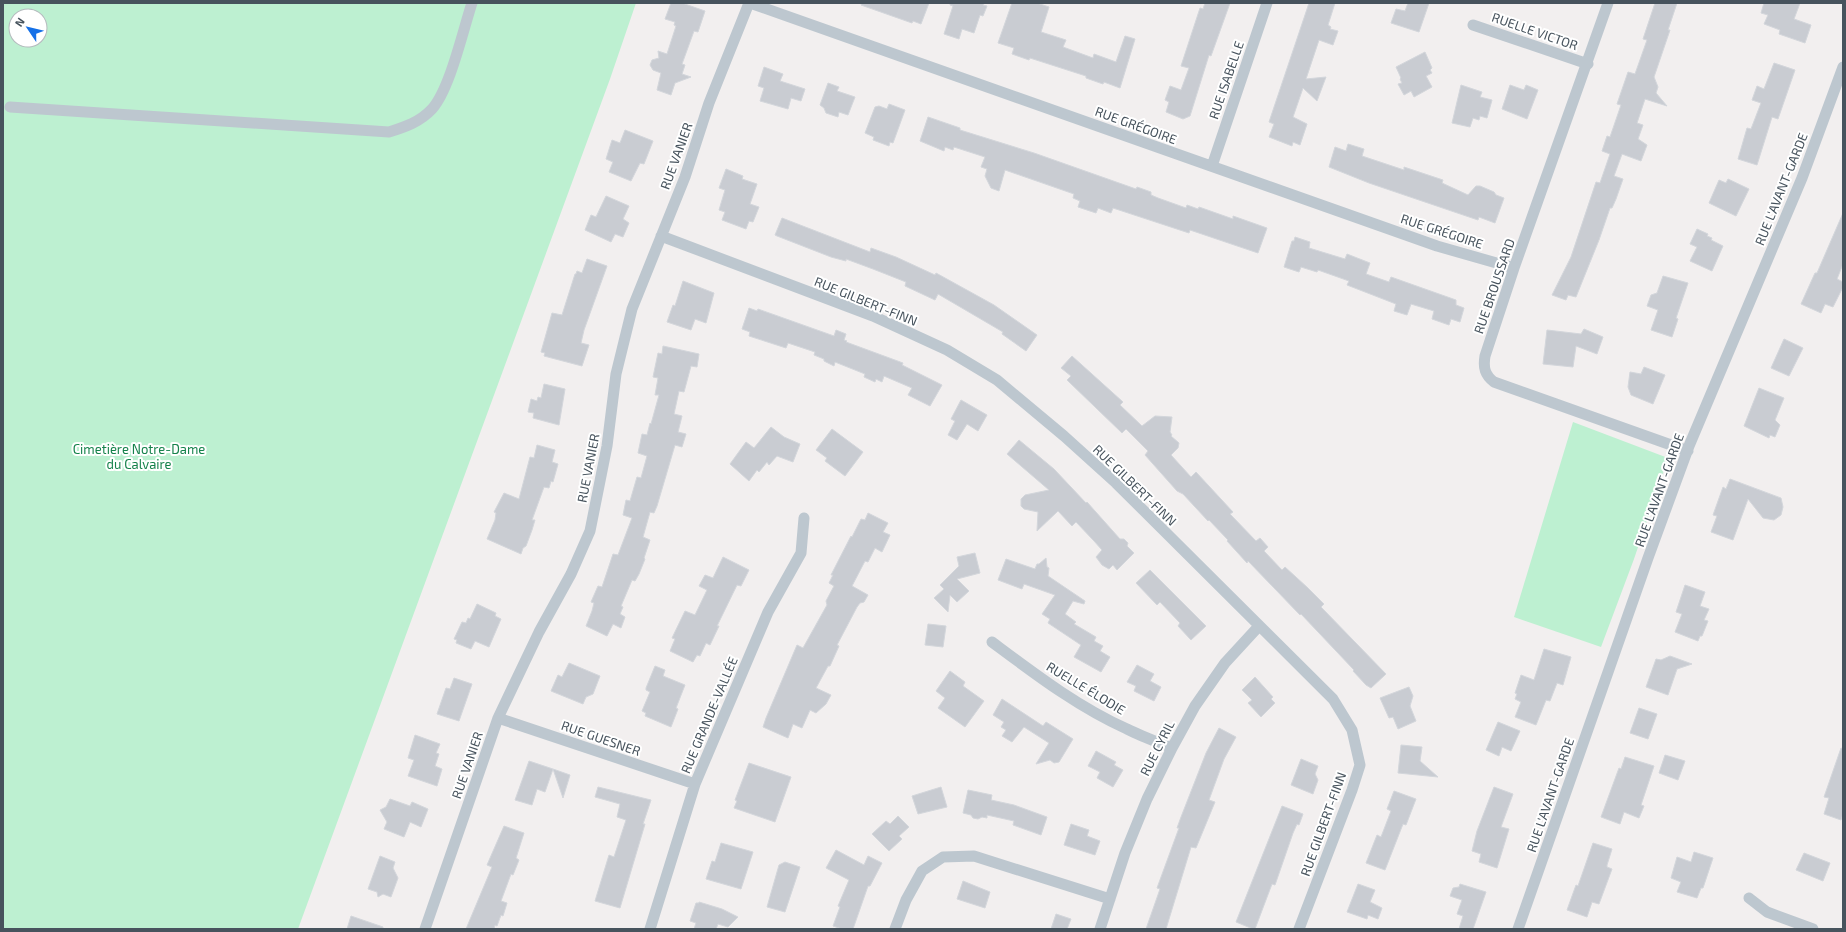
<svg xmlns="http://www.w3.org/2000/svg" width="1846" height="932" font-family="'Exo 2',sans-serif">
<rect width="100%" height="100%" fill="#f2efef"/>
<path fill="#bdf0d1" fill-rule="evenodd" d="M3,3H636L610,79L298,929H3ZM16,16H40V40H16Z
M1573,422L1668,458L1634,559L1601,647L1514,617Z"/>
<path fill="#c9ccd2" stroke="#d3d6db" d="M671,3H682L705,11L698,32L694,31L682,64L685,65L682,74L691,77L675,83L671,95L657,90L661,73L653,70L650,65L652,60L659,58L658,51L667,54L676,26L674,25L675,22L665,19Z
M862,3H929L921,24L913,21L912,23L861,5Z
M950,3H984L983,5L987,6L983,16L980,15L974,33L962,29L959,39L944,34L953,6L950,5Z
M1012,3H1037L1049,7L1041,32L1066,40L1063,47L1093,58L1094,54L1116,62L1125,36L1135,39L1120,88L1104,82L1103,84L1086,78V76L1030,58L1029,60L1012,54L1014,48L998,43Z
M1205,3H1230L1211,56L1209,55L1190,116L1183,119L1166,112L1169,102L1165,100L1170,86L1181,90L1189,68L1181,66L1200,8L1203,9Z
M1309,3H1335L1328,25L1331,27L1330,29L1338,31L1333,45L1319,40L1306,79L1326,77L1317,101L1303,88L1293,117L1307,124L1300,145L1293,142L1292,146L1269,137L1274,124L1269,122Z
M1408,3H1429L1419,32L1391,23L1396,9L1405,11Z
M1655,3H1677L1668,30H1670L1654,77L1658,87L1656,93L1667,106L1645,99L1637,123L1643,125L1638,139L1647,145L1641,161L1622,154L1614,176L1623,179L1616,199L1612,208H1610L1599,240L1576,297L1568,295L1566,300L1552,295L1571,257L1596,182L1600,183L1610,154L1602,151L1607,136L1610,137L1621,105L1617,104L1628,72L1635,74L1647,40L1643,39Z
M1764,3H1800L1794,19L1811,25L1805,43L1779,34L1780,30L1764,24L1768,15L1761,13Z
M1425,52L1432,68L1430,70L1432,73L1426,76L1432,87L1414,97L1411,91L1404,95L1398,84L1402,83L1400,79L1401,78L1396,67Z
M1774,63L1795,70L1778,119L1772,117L1757,165L1738,159L1747,128L1751,129L1761,103L1752,100L1757,86L1764,89Z
M764,67L783,74L780,81L805,89L801,101L791,98L788,109L760,101L764,88L758,86Z
M828,83L839,87L837,91L855,97L848,115L839,112L838,117L826,113L824,108L820,105Z
M1461,85L1482,92L1480,97L1492,100L1487,118L1480,116L1479,120L1473,118L1470,127L1452,123Z
M1510,85L1524,90L1526,85L1538,90L1527,119L1502,109Z
M889,104L905,110L893,143L890,142L889,146L873,140L874,137L865,133L875,107L879,106L887,109Z
M928,117L960,128V130L1034,153L1136,189L1137,187L1151,192V195L1158,198L1186,208L1187,205L1198,209L1199,207L1233,219V216L1267,228L1258,253L1190,230L1189,233L1113,208L1111,213L1098,208L1096,213L1078,207L1080,201L1073,198L1074,194L1005,170L999,191L991,188L985,176L987,169L981,167L985,157L954,147L953,150L945,147L944,151L920,141Z
M625,130L653,141L644,164L640,163L631,181L609,172L613,162L606,159L612,140L620,143Z
M1348,144L1364,149L1362,156L1404,170V167L1443,180L1442,183L1468,195L1476,186H1480L1494,192L1496,195L1504,198L1495,223L1479,217L1478,220L1369,183L1329,167L1335,147L1346,151Z
M726,169L743,176L742,179L757,184L750,204L759,207L753,222L749,221L746,229L722,220L725,212L719,210L725,190L719,188Z
M1728,179L1749,189L1736,216L1709,203L1719,180L1726,183Z
M606,196L629,206L623,219L629,223L623,237L615,234L611,242L585,230L591,215L596,217Z
M1843,213V264L1837,279L1843,282V287L1833,307L1825,304L1821,313L1801,304L1815,273H1817Z
M782,218L870,252L871,248L896,257L935,275L936,273L994,305L1037,335L1026,351L1002,334L1003,332L938,294L935,300L905,286L906,282L873,269L846,259V261L831,257L777,236L775,235Z
M1697,229L1708,234L1707,236L1712,238L1711,240L1723,246L1712,271L1690,261L1697,247L1690,244Z
M1295,237L1310,242L1309,248L1345,259L1347,254L1370,263L1366,274L1389,282L1391,277L1456,300V305L1464,308L1460,322L1451,319L1449,325L1432,319L1434,311L1411,304L1407,315L1394,311L1396,304L1347,285L1349,281L1318,270L1317,272L1301,267L1299,272L1284,267L1292,241H1294Z
M587,259L607,266L584,330L581,343L589,345L582,366L544,356L545,353L541,352L552,313L562,315L575,274H576L577,271L582,273Z
M1663,276L1688,283L1676,318L1678,319L1672,337L1651,330L1658,310L1647,306L1651,295L1657,293Z
M683,281L714,293L706,323L695,319L691,330L667,322L673,305L675,306Z
M749,308L757,311L758,309L834,336L836,330L846,334L844,340L847,341L846,342L903,363L902,365L942,385L930,406L908,395L912,388L884,376L882,382L876,379L875,382L864,377L865,374L835,362L834,366L824,361V359L814,355L815,352L788,343L786,348L749,336L750,332L742,329Z
M1584,329L1603,337L1597,354L1576,346L1573,367L1543,364L1547,330L1581,334Z
M1784,339L1803,348L1789,376L1771,368Z
M663,346L699,354L697,367L691,366L684,392L679,391L674,414L682,416L678,432L686,434L682,447L675,445L657,506L654,513L650,512L643,537L650,540L644,558L645,559L639,574L635,581L632,580L621,606L623,607L620,614L625,617L621,628L613,624L607,636L586,626L592,611L594,603L591,602L598,586L602,587L613,554L618,555L632,518L623,515L626,500L630,501L637,477L641,478L647,456L638,453L642,434L647,435L650,423L651,424L659,395H655L658,378L653,377L658,353L662,354Z
M1072,356L1123,402L1120,405L1142,426L1155,416L1172,417L1170,432L1172,435L1171,436L1179,443L1178,448L1171,455L1191,477L1196,472L1233,512L1230,514L1256,541L1260,538L1268,547L1264,551L1282,570L1285,567L1308,588L1324,604L1321,607L1386,674L1371,688L1366,685L1353,671L1354,670L1301,614L1300,615L1248,561L1247,563L1227,541L1228,540L1209,520L1208,521L1183,494L1177,491L1145,455L1148,451L1126,429L1122,433L1067,380L1071,376L1061,368Z
M1644,367L1665,375L1653,404L1631,395L1628,387L1630,372L1641,374Z
M544,384L565,389L559,425L533,418L534,413L528,412L531,399L537,401L538,397L541,398Z
M1759,388L1784,398L1775,420L1780,425L1775,437L1770,435L1769,438L1744,426Z
M961,400L987,415L978,431L967,424L957,440L948,435L955,421L951,419Z
M771,427L784,437L800,444L793,462L777,456L769,465L767,462L759,472L757,470L749,481L730,464L746,442L754,448Z
M832,429L863,452L845,476L825,461L827,458L816,450Z
M1019,440L1054,469L1086,503L1087,502L1120,539H1124L1128,543L1127,546L1134,553L1117,570L1113,565L1109,569L1102,565L1096,557L1102,550L1094,541L1076,522L1072,526L1058,511L1037,531L1038,512L1024,509L1021,506V499L1025,495L1049,490L1007,454Z
M537,445L555,450L552,462L558,464L553,482L551,481L549,488L544,487L532,520H535L532,530L526,546L523,548L521,554L487,539L495,520L496,513L494,512L504,493L519,499L530,457L534,458Z
M1730,479L1781,498L1783,507L1781,515L1774,520L1763,518L1748,499L1733,540L1711,532L1717,516L1713,515L1723,487L1726,489Z
M868,513L888,523L883,532L890,535L882,552L875,548L868,562L865,561L852,586L868,595L864,602L860,603L857,607L837,645L839,646L830,666H828L816,688L831,695L826,704L816,713L810,710L802,728L793,724L788,738L763,727L766,718L797,645L803,648L827,605L826,601L834,586L829,583L833,575H831L851,536L852,537L861,519L865,520Z
M975,553L980,573L957,579L969,591L957,602L950,595L948,612L934,598L944,589L940,585L959,566L957,557Z
M723,557L749,570L741,586L737,585L717,626H719L710,645L706,643L700,656L697,655L693,662L670,651L675,639L672,638L685,611L695,615L707,590L699,586L705,575L713,578Z
M1046,558L1047,567L1049,568L1048,576L1085,601L1084,604L1073,601L1065,614L1076,622L1074,624L1096,637L1094,641L1103,646L1100,651L1110,657L1101,672L1074,657L1081,645L1048,623L1050,619L1042,614L1055,595L1024,584L1022,589L998,580L1006,559L1035,569L1037,564H1039Z
M1150,570L1206,626L1191,640L1178,626L1180,623L1160,602L1157,605L1136,583Z
M1685,585L1705,592L1700,606L1709,609L1704,620L1708,621L1702,636H1700L1698,641L1675,632L1682,614L1676,612Z
M477,604L496,613L495,616L501,619L489,647L475,641L471,649L456,643L457,640L454,639L462,622L466,623L468,618L470,619Z
M928,624L946,626L943,647L925,645Z
M1544,649L1571,657L1563,685L1557,683L1550,701L1546,700L1536,725L1515,717L1521,702L1515,699L1517,694L1515,693L1521,675L1534,680Z
M1670,656L1692,664L1677,669L1668,695L1646,687L1656,659L1661,660Z
M569,663L600,676L593,694L586,697L583,704L551,691L558,675L562,677Z
M1137,665L1154,674L1150,681L1161,687L1154,701L1134,691L1136,686L1127,682Z
M655,666L665,670L663,676L685,685L676,708L678,709L671,727L645,716L646,713L642,711L650,692L646,690V688Z
M950,671L965,682L963,686L984,701L965,727L938,708L945,698L936,691Z
M1255,677L1273,697L1271,699L1275,703L1261,717L1248,703L1252,700L1242,690Z
M454,678L472,684L459,721L437,714L446,688L450,689Z
M1409,687L1413,696L1410,706L1416,721L1398,729L1393,717L1389,718L1380,698Z
M1002,699L1043,726L1046,722L1073,739L1059,762L1054,763L1050,760L1036,764L1049,743L1024,727L1012,742L1002,736L1006,730L1001,727L1004,722L993,715Z
M1639,708L1657,714L1648,739L1630,733Z
M1498,722L1520,731L1511,751L1502,747L1499,756L1486,750Z
M1219,728L1236,737L1224,759L1209,800L1215,802L1196,848L1191,847L1166,929H1146L1160,889L1157,888L1179,828H1177L1181,817L1206,753Z
M415,735L440,744L436,753L439,754L435,766L442,769L437,786L408,776L414,760L408,758Z
M1401,745L1422,747L1420,761L1438,777L1398,773Z
M1841,748L1843,749V814L1841,820L1824,814L1829,798L1824,797Z
M1096,751L1116,762L1114,765L1123,770L1113,787L1097,778L1100,772L1088,766Z
M1665,755L1685,761L1678,780L1659,773Z
M1625,757L1654,766L1641,805L1644,806L1639,818L1624,812L1620,824L1601,817L1619,768L1621,769Z
M1301,759L1318,766L1315,774L1318,780L1313,794L1291,785Z
M529,761L553,769L570,775L563,798L553,769L545,792L537,789L532,805L515,800Z
M749,763L791,777L775,822L734,808L737,801L735,800Z
M598,787L651,800L643,824H645L620,908L595,901L609,855L614,857L626,820L617,817L620,804L595,797Z
M941,787L947,807L918,814L912,796Z
M1494,787L1513,794L1501,827L1509,829L1497,868L1479,862L1481,854L1472,851L1477,831Z
M968,790L992,795L991,800L1014,805L1047,817L1041,835L1013,825L1014,821L987,815V818L982,817L978,819L973,818L971,815L963,813Z
M1394,791L1416,799L1406,825L1403,824L1385,870L1366,863L1377,835L1381,837L1391,811L1387,809Z
M390,799L410,806L412,802L428,809L421,827L410,822L404,837L384,829L387,822L380,810L386,807Z
M1282,806L1303,814L1299,825L1297,824L1293,833L1275,885L1272,884L1255,929H1253L1236,922Z
M898,816L909,827L899,836L902,839L889,851L872,834L886,821L890,824Z
M1071,824L1089,830L1087,836L1100,841L1095,855L1064,845Z
M504,826L524,833L516,858L519,860L513,875L511,874L501,901L507,903L503,916L501,915L497,926L495,925L494,929H466L492,867L487,865Z
M721,843L753,852L741,889L706,879L712,861L715,862Z
M1593,843L1612,849L1607,865V867L1612,869L1599,904L1592,902L1587,917L1567,910L1576,885L1578,886Z
M836,850L864,865L868,856L882,863L870,886H868L853,929H842L833,926L840,907L838,906L849,880L826,868Z
M1694,852L1713,858L1703,888H1701L1697,898L1677,892L1681,882L1671,878L1677,857L1691,862Z
M1804,853L1830,863L1823,881L1796,870Z
M380,856L395,862L393,868L398,878L391,897L383,894L378,897L377,892L368,889Z
M785,862L800,867L785,912L767,907L779,865Z
M963,881L990,892L985,908L957,899Z
M1358,884L1375,890L1370,902L1382,908L1378,919L1368,915L1367,919L1347,912Z
M1460,884L1486,892L1473,929H1459L1463,916L1457,914L1462,900L1450,896L1453,888L1459,887Z
M699,902L722,909L738,917L728,927L718,924L716,929H694L696,923L690,921L696,903H699Z
M1056,914L1071,919L1067,929H1051Z
M351,916L383,927V929H347Z"/>
<g fill="none" stroke-linecap="round" stroke-linejoin="round">
<path stroke="#bdc7cf" stroke-width="11" d="M750,3L1437,246L1514,268
M1608,3L1514,268L1485,356C1483,368 1485,375 1494,382L1688,451
M1473,25L1588,64
M10,107L389,132C405,127 420,122 432,109C450,89 463,30 472,3
M1212,166L1267,3
M661,236L873,316L947,350L997,380L1064,436L1116,483L1333,699L1352,730L1360,765L1352,790L1299,929
M992,642C1035,674 1078,707 1127,729C1141,736 1157,742 1172,748
M498,718L695,784
M1749,898L1767,912L1813,929
M425,929L498,718L539,632L571,574L590,531L607,446L616,374L632,309L685,177L709,103L749,3
M650,929L695,784L768,612L801,553L804,518
M895,929L906,900L922,871L943,857L974,856L1110,899
M1100,929L1125,853L1147,799L1172,748L1195,706L1225,663L1259,626
M1518,929L1648,558L1689,446L1802,178L1843,67"/>
</g>
<g text-anchor="middle" dominant-baseline="central" stroke-width="4" stroke-linejoin="round" paint-order="stroke">
<g font-size="13" fill="#47535d" stroke="#fff">
<text transform="translate(1535 31) rotate(19)">RUELLE VICTOR</text>
<text transform="translate(1226 80) rotate(-71)">RUE ISABELLE</text>
<text transform="translate(1136 125) rotate(20)">RUE GRÉGOIRE</text>
<text transform="translate(676 156) rotate(-70)">RUE VANIER</text>
<text transform="translate(1781 189) rotate(-68)">RUE L'AVANT-GARDE</text>
<text transform="translate(1442 231) rotate(18)">RUE GRÉGOIRE</text>
<text transform="translate(1494 286) rotate(-71)">RUE BROUSSARD</text>
<text transform="translate(866 301) rotate(22)">RUE GILBERT-FINN</text>
<text transform="translate(588 468) rotate(-79)">RUE VANIER</text>
<text transform="translate(1135 485) rotate(44)">RUE GILBERT-FINN</text>
<text transform="translate(1659 490) rotate(-70)">RUE L'AVANT-GARDE</text>
<text transform="translate(1086 688) rotate(31)">RUELLE ÉLODIE</text>
<text transform="translate(709 715) rotate(-67)">RUE GRANDE-VALLÉE</text>
<text transform="translate(601 738) rotate(19)">RUE GUESNER</text>
<text transform="translate(1157 748) rotate(-63)">RUE CYRIL</text>
<text transform="translate(467 765) rotate(-71)">RUE VANIER</text>
<text transform="translate(1550 795) rotate(-71)">RUE L'AVANT-GARDE</text>
<text transform="translate(1323 824) rotate(-70)">RUE GILBERT-FINN</text>
</g>
<g font-size="13" fill="#15824b" stroke="#fff">
<text x="139" y="449">Cimetière Notre-Dame<tspan x="139" dy="15">du Calvaire</tspan></text>
</g>
</g>
<rect width="1846" height="932" fill="none" stroke="#47535d" stroke-width="8"/>
<g transform="translate(28 28) rotate(305)"><circle r="19" fill="#ffffff" stroke="#b5babe"/>
<path d="M0-3L7 15L0 10L-7 15Z" fill="#1570e7"/>
<text y="-6" font-size="11" font-weight="bold" text-anchor="middle" fill="#47535d">N</text>
</g>
</svg>
